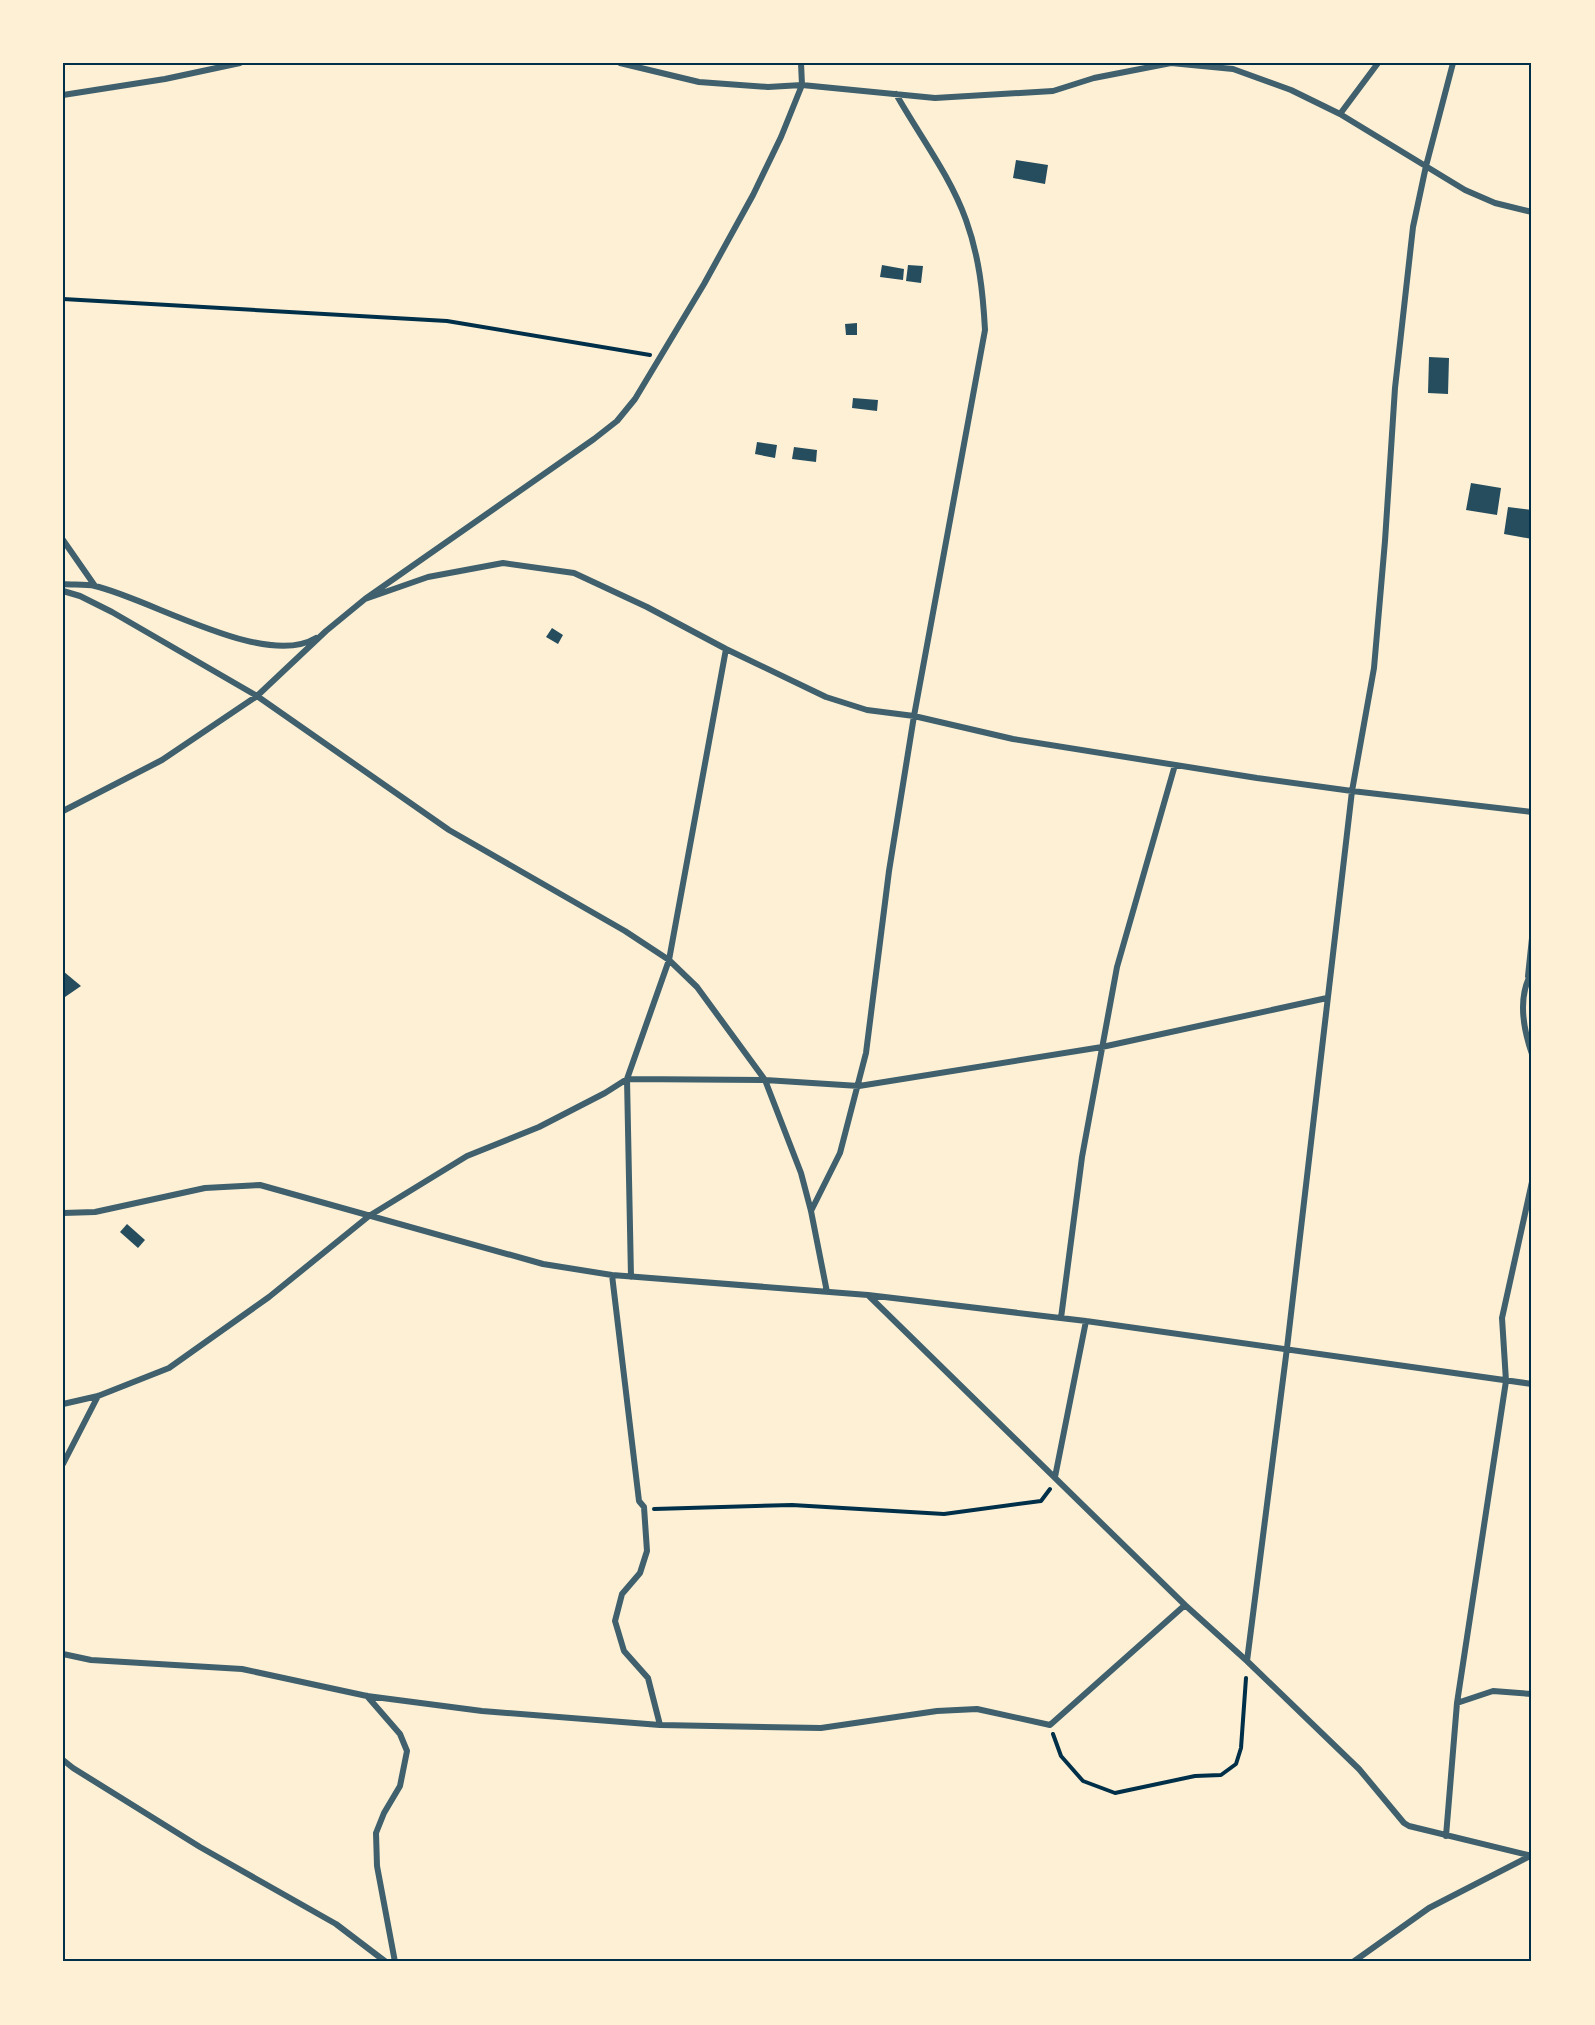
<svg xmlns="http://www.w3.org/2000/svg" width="1595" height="2025" font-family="'PT Sans Narrow',sans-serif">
<rect width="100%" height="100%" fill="#fdf0d5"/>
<path fill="#264d5e" d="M1016,160L1048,165L1045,184L1013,178Z
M882,265L904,269L903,280L880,277Z
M908,265L923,266L921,283L906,281Z
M857,323V335H846L845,324Z
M1429,357L1449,358L1448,394L1428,393Z
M853,398L878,400L877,411L852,408Z
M757,442L777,445L775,458L755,454Z
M794,447L817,450L816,462L792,459Z
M1471,483L1501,488L1497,515L1466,510Z
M1508,507L1532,510V539L1504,534Z
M552,628L563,635L558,644L546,637Z
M63,971L81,986L65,997L63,994Z
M127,1224L145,1240L138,1248L120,1232Z"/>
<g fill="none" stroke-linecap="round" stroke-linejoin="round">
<path stroke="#003049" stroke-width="4" d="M63,299L447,321L650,355
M654,1509L792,1505L944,1514L1041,1501L1050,1489
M1053,1734L1061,1756L1083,1781L1115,1793L1195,1776L1221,1775L1236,1764L1241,1748L1246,1678"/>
<path stroke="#3f606c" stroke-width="6" d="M620,63L699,82L768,87L802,85L935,98L1053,91L1094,78L1171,63L1233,69L1291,90L1340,114L1465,190L1495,203L1532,212
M1453,63L1426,166L1413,227L1395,388L1385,541L1374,668L1352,791L1532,812
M63,95L165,79L240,63
M1340,114L1378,63
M63,540L95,586
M63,584C73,585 85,584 95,586C151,599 265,669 316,638
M63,591L80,596L112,612L257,696L449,830L625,931L669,960L697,987L765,1080L801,1173L811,1211L827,1292
M365,599L428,577L503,563L574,573L647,607L726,649L826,697L867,710L914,716L1013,739L1257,778L1352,791L1287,1348L1247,1661
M63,811L162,760L257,696L326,631L365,599L594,439L617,421L635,399L704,284L753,195L781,137L802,85L801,63
M1532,972C1517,997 1523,1028 1532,1054
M1528,976L1532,938
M811,1211L840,1153L866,1053L889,871L914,716L985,330C983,292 979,256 966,220C950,175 919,135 896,94
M63,1213L95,1212L205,1188L260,1185L543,1264L612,1275L868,1295L1086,1321L1532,1384
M612,1275L639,1501L644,1507L647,1551L640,1573L622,1594L615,1621L624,1651L648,1678L660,1725
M631,1277L627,1079L669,960L726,649
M869,1296L1185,1605L1247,1661L1359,1769L1404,1823L1409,1826L1532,1856
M1061,1318L1082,1157L1117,967L1175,765
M63,1404L98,1396L169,1368L269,1297L369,1216L467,1156L539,1127L605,1093L627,1079L765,1080L859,1086L1102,1047L1327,998
M63,1464L98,1396
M1055,1477L1086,1321
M63,1654L91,1660L242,1669L367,1696L482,1711L660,1725L821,1728L937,1711L977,1709L1050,1725L1185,1605
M367,1696L400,1734L407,1751L400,1786L384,1813L376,1833L377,1866L395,1962
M1457,1703L1493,1691L1532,1694
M63,1760L73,1768L200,1847L336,1924L386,1962
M1446,1836L1457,1703L1506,1381L1502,1318L1532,1182
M1353,1962L1429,1908L1530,1856"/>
</g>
<rect width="1595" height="2025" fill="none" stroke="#fdf0d5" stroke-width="129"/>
<rect x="64" y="64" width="1466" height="1896" fill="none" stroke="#003049" stroke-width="2"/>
</svg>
